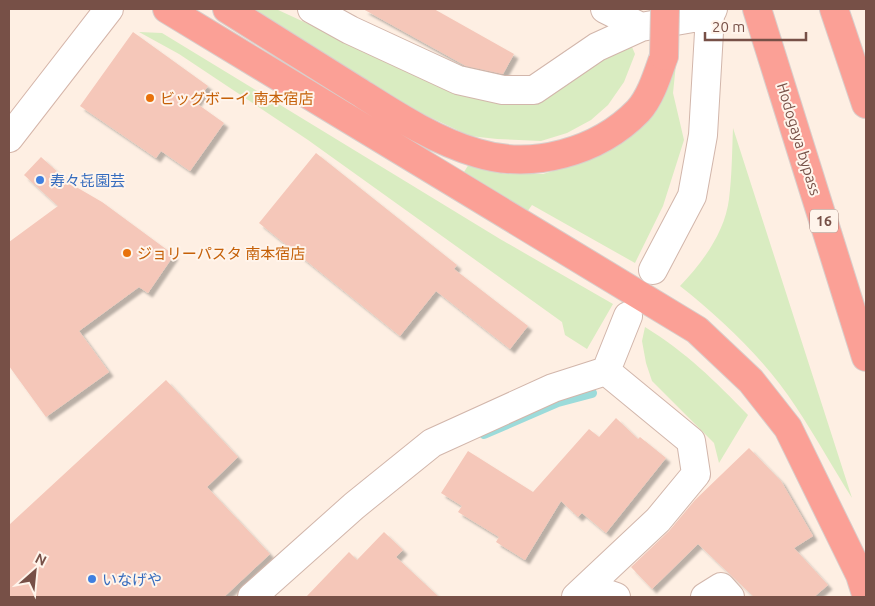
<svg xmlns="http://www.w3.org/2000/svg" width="875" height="606" font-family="Ubuntu,'Noto Sans JP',sans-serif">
<defs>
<filter id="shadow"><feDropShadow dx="4.5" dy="4.5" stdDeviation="1" flood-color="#0004"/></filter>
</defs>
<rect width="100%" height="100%" fill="#feefe3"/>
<path fill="#d9ecc1" d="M248,9H276L451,90L498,101L616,49L632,47L635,54L624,82L608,105L591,120L567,133L541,141L497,139L470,136L419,112Z
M139,32L162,33L500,239L613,304L587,349L565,335L562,322L308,140L179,54Z
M669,61L676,64L673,93L684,140L663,206L635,263L532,205L527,212L464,172L469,164L505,174H543L583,162L617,141Z
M733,128L852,498C833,468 816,437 796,407C766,361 723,320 680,286C703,262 725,232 729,199C732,176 732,152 733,128Z
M645,327C687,353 714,380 748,415L719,463L714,443L652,381L646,363L642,341Z"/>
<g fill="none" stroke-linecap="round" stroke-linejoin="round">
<path stroke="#9cdbda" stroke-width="10" d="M484,434L558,402L592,393"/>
</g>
<path fill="#f5c7b9" filter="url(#shadow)" d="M363,9H434L514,54L503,74L466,66Z
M133,32L208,86L196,103L224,123L190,171L161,151L156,158L80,106Z
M316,153L457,265L454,269L528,326L510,349L436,291L400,336L259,223Z
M41,157L71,184L102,202L174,255L148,293L139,287L79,331L109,372L46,417L9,366V242L58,206L24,175Z
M166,380L238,457L207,487L270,554L224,597H9V525Z
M616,418L638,439L640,437L666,458L606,533L582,513L578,517L561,501L525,560L496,542L499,537L458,512L462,506L441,493L468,451L533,492L589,429L599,437Z
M749,448L781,481L813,536L794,548L828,585L814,597H754L698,544L652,589L631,567L669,531L695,500Z
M384,532L403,550L396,557L439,597H306L349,552L357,560Z"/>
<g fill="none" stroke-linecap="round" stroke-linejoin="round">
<g stroke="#d2b6ab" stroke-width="30">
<path id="street" d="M312,9L350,30L458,80L503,90H534L597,47L641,27L710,15
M605,9L641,27
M653,270L692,196L703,135L710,15L713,9
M587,587L616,597
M252,597L354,506L432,443L553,388L606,371
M576,597L658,520L696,474L691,441L606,371L628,316
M705,597L721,587L730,597"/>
</g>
<g stroke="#d5b5a9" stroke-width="30">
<path id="secondary" d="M9,138L109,9"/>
</g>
<g stroke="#d9cecb" stroke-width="30">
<path id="highway" d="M167,9L697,330L751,381L788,428L860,575L866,594
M227,9C270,36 313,63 356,90C394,114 433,140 477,153C532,170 598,152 638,111C651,97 658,73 664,56
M757,9L866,357
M834,9L866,104"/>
</g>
<use href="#street" stroke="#fff" stroke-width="28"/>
<use href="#secondary" stroke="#fff" stroke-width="28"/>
<use href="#highway" stroke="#fba096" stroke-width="28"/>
<g stroke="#d9cecb" stroke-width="30" stroke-linecap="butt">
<path id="highway-bridge" d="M664,56L665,9"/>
</g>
<use href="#highway-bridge" stroke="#fba096" stroke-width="28"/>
</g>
<g fill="#e8710a" stroke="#fff4eb" stroke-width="2">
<circle cx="150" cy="98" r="5"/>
<circle cx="127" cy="253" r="5"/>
</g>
<g fill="#3f7fe0" stroke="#fff4eb" stroke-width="2">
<circle cx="40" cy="180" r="5"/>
<circle cx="92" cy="579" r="5"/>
</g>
<g text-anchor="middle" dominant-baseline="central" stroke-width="4" stroke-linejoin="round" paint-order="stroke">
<rect fill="#fff4eb" stroke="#a08178" stroke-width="1" x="810" y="209.5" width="28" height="23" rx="4"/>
<g font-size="14" font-weight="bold" fill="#775047">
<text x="824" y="221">16</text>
</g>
<g font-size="15" fill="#c56008" stroke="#fff4eb" text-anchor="start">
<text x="160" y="98">ビッグボーイ 南本宿店</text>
<text x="137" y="253">ジョリーパスタ 南本宿店</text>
</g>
<g font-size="15" fill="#775047" stroke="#fff4eb">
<text transform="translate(799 139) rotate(73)">Hodogaya bypass</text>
</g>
<g font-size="15" fill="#366cbe" stroke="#fff4eb" text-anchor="start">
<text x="50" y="180">寿々㐂園芸</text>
<text x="102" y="579">いなげや</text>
</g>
</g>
<rect width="875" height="606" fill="none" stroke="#775047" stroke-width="20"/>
<g transform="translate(35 571) rotate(27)" stroke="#fff4eb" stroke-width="4" paint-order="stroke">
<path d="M0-4L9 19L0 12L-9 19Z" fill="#775047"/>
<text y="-8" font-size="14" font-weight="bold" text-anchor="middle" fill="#775047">N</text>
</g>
<path d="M705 32v8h101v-8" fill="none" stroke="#775047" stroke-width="2.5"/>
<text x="712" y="32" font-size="15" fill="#775047" stroke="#fff4eb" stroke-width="4" paint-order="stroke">20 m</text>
</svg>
